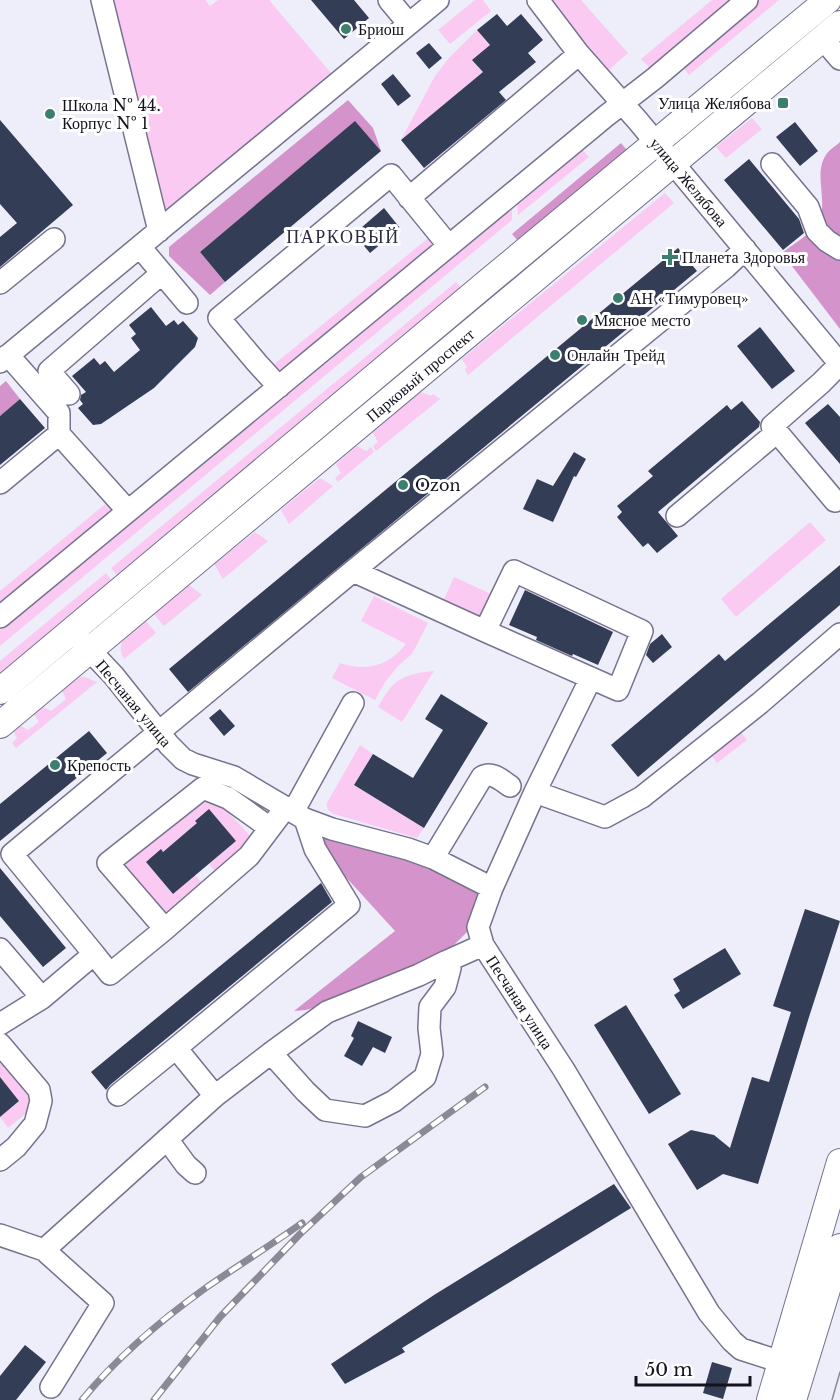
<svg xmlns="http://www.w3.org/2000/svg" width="840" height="1400" font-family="'Libre Baskerville',serif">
<rect width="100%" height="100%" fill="#eeedfa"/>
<path fill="#facaf2" d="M106,0H205L210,6L218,0H269L331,73L161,216Z
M475,0H483L491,11L450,44L438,30Z
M549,0H581L628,53L609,70Z
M712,0H734L650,68L641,59Z
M755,0H779L689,75L680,63Z
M477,30L490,45L473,60L483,72L401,140L435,76L449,58Z
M752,118L762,129L726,158L716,147Z
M580,147L589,157L518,215L517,200Z
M665,193L674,203L468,375L465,370L467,367L462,359Z
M512,203V220L0,646V630Z
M432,235L434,242L433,247L287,369H277L272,366Z
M456,282L466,293L120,579L111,568Z
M421,392L431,396L433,394L440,399L376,451L373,446L378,442L372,431Z
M357,446L366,451L371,447L374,452L338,482L335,478L341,473L336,464Z
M320,478L333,486L289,524L281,510Z
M109,501L113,509V513L0,611V591Z
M810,522L826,540L736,617L721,599Z
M255,532L268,541L223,579L214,564Z
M106,573L114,583L0,678V661Z
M454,577L491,594L479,621L442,604Z
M189,585L202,595L164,626L154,614Z
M374,596L428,623L412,654L399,665L385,682L375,700L332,678L340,663C366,672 389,666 406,644L361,621Z
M146,621L156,633L124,659C113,640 133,631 146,621Z
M434,671L402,722L378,707C382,701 386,692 392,686C402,675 420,672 434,671Z
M80,677H85L97,682L16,748L12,743L17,738L12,729C18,724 22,726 28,730L39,722L33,713L41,706L51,711L66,699L61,689L72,680Z
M739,730L747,740L717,763L710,754Z
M360,745L373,754L354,785L424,828L417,838L334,814C329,811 326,809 327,803Z
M201,793L216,799L254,840L216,872L209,864L236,841L197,823L163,852L161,850L146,862L173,894L195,875L202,883L165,918L115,863Z
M0,1051L26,1082L35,1106L8,1128L0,1117L19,1101L4,1083L0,1086Z"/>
<path fill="#d593cb" d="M348,100L373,128L381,151L355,122L200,252L225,282L210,295L169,256V247Z
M840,142V329L782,253C792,245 807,236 815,227C833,205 809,173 829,151C832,148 837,145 840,142Z
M621,143L631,155L522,246L512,234Z
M6,381L20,399L0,416V386Z
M319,835C374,849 435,859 481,895L472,927L451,948L420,966L340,1000L306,1010L294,1011L395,931L323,852Z"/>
<path fill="#333d55" d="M311,0H354L369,18L344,39Z
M497,14L507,26L521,14L543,40L528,53L536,62L499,92L506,100L424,168L401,140L483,72L472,60L490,45L477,30Z
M429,43L442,58L429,69L416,53Z
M393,74L411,96L398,106L381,84Z
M0,120L73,205L0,267V237L17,223L0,204Z
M355,121L381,151L225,282L200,252Z
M795,122L818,151L800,166L776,137Z
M749,159L799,219L804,233L783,250L724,180Z
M384,208L400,228L370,253L354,234Z
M678,248L697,271L188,692L169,669Z
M151,307L166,326L174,320L178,325L183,321L198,338L195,347L154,388L101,424L93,425L78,408L83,404L80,400L81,395L86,392L72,376L94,358L100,365L105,361L114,372L140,350L131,338L136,334L129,325Z
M760,327L795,371L772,389L737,346Z
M20,399L45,428L0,465V416Z
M742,401L760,422L759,427L658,512L678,536L657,553L648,543L643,547L617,517L622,512L617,506L653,476L648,471L727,405L731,410Z
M828,404L840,417V464L805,423Z
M574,452L586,459L576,477L574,476L553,522L523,509L537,479L553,486Z
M840,565V605L638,777L611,745L719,654L725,661Z
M525,590L613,632L598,665L573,654L572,656L536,640L537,637L509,625Z
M662,634L672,647L653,663L646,655L650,644Z
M441,694L488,723L424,828L354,785L373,754L413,778L443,730L425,719Z
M220,709L235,726L224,736L209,718Z
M89,731L107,753L0,841V804Z
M209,809L236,841L173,894L146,862L161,849L163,852L197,823L195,821Z
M0,868L66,948L43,967L0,916Z
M321,883L332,902L110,1085L106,1090L91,1072Z
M805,909L840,921L809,1017L758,1184L723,1174L697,1190L668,1144L691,1130L714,1135L730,1148L752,1077L769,1082L791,1012L773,1006Z
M725,948L741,974L683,1009L674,995L680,991L673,979Z
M626,1005L681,1094L649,1114L594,1025Z
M358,1021L392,1037L385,1053L373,1047L362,1066L344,1056L354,1038L351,1036Z
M0,1077L19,1101L0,1117Z
M614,1184L631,1208L402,1348L405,1352L345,1384L331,1364L434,1295Z
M25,1345L46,1362L16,1400H0V1376Z
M712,1362L732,1368L723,1399L703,1393Z"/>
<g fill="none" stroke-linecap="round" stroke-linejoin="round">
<g stroke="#75738f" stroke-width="24">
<path id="minor" d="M102,0L159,231
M389,0L409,24
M538,0L579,54L638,121L840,364
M823,39L840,59
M772,164L808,207L817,231L827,241L840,249
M409,198L579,54
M140,247L187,303
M0,283L54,239
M8,355L59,413V434
M0,362L438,0
M279,387L257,363L219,318L391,175L449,246
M69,394L49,371L162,273
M0,483L59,434L128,511
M835,501L772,426L821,383L840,364
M677,516L777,432
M353,571L485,631L618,690L642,631L514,571L485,631
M0,617L606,116L655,78L747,0
M80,640L114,676L169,745L183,759L193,764L234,777L305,819L332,829L408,849L433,858L492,888L478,927L483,945L564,1070L709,1313L732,1341L741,1349L781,1362
M535,792L591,678
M293,812L353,703
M270,828L228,798L203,788L108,863L165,929L249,856L286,807
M433,858L482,777C492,771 501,780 510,786
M492,888L535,792L605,817L642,797L760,703L840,634
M0,949L42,998
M94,954L110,974L165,929
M0,1024L42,998L94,954L12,854L353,571L726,267L745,249
M0,1044L39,1090L41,1101L35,1124L16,1147L0,1160
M176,1048L215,1096
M271,1053L305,1091L325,1110L365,1116L394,1101L425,1077L432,1054L429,1028L430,1007L445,987L450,968L445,962
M118,1095L176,1048L349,905L315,849L305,819
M167,1139L186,1165L195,1173
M0,1235L44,1250L215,1096L271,1053L327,1012L419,975L445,962L483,945
M44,1250L103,1303L51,1387"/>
</g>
<g stroke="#75738f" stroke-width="28">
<path id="major" d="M0,691L489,281L828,0
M0,725L840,24
M770,1400L840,1162
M793,1400L840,1247"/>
</g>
<use href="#minor" stroke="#fff" stroke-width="21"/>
<use href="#major" stroke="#fff" stroke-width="26"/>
<path stroke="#8a8995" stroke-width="1.5" d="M832,1400L840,1372"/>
<g stroke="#8a8995" stroke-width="7">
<path id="rail" d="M82,1400C118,1356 161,1320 207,1287C239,1265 271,1245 302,1223
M154,1400L220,1317L300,1234L361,1177L485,1087"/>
</g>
<use href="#rail" stroke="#fff" stroke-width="4.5" stroke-dasharray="14" stroke-linecap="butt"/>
</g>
<g fill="#3c7f71" stroke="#fff" stroke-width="2">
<circle cx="346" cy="29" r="6"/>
<rect x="777" y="97" width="12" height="12" rx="3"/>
<circle cx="50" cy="114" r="6"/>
<path d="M667 248h6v6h6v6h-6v6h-6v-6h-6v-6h6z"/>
<circle cx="618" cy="298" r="6"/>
<circle cx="582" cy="320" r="6"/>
<circle cx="555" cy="355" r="6"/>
<circle cx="403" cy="485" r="6"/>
<circle cx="55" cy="765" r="6"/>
</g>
<g text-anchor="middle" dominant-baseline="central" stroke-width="6" stroke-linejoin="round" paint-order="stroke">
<g font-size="16" fill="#13121d" stroke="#fff" text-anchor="start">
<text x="358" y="29">Бриош</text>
<text x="771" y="103" text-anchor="end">Улица Желябова</text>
<text x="62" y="105">Школа № 44.<tspan x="62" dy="18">Корпус № 1</tspan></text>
<text x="682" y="257">Планета Здоровья</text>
<text x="630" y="298">АН «Тимуровец»</text>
<text x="594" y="320">Мясное место</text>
<text x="567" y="355">Онлайн Трейд</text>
<text x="415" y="485">Ozon</text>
<text x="67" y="765">Крепость</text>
</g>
<g font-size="16" fill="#13121d" stroke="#fff">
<text transform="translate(689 182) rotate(50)">улица Желябова</text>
<text transform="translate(420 375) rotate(-40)">Парковый проспект</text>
<text transform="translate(134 703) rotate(50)">Песчаная улица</text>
<text transform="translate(520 1002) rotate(57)">Песчаная улица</text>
</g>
<g font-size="18" letter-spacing="1.5" fill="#2c2a42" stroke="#fff">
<text x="343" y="237">ПАРКОВЫЙ</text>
</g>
</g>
<path d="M636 1376v9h114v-9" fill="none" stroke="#13121d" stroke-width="3"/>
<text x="645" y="1376" font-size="18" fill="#13121d" stroke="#ffffff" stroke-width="4.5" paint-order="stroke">50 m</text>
</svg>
